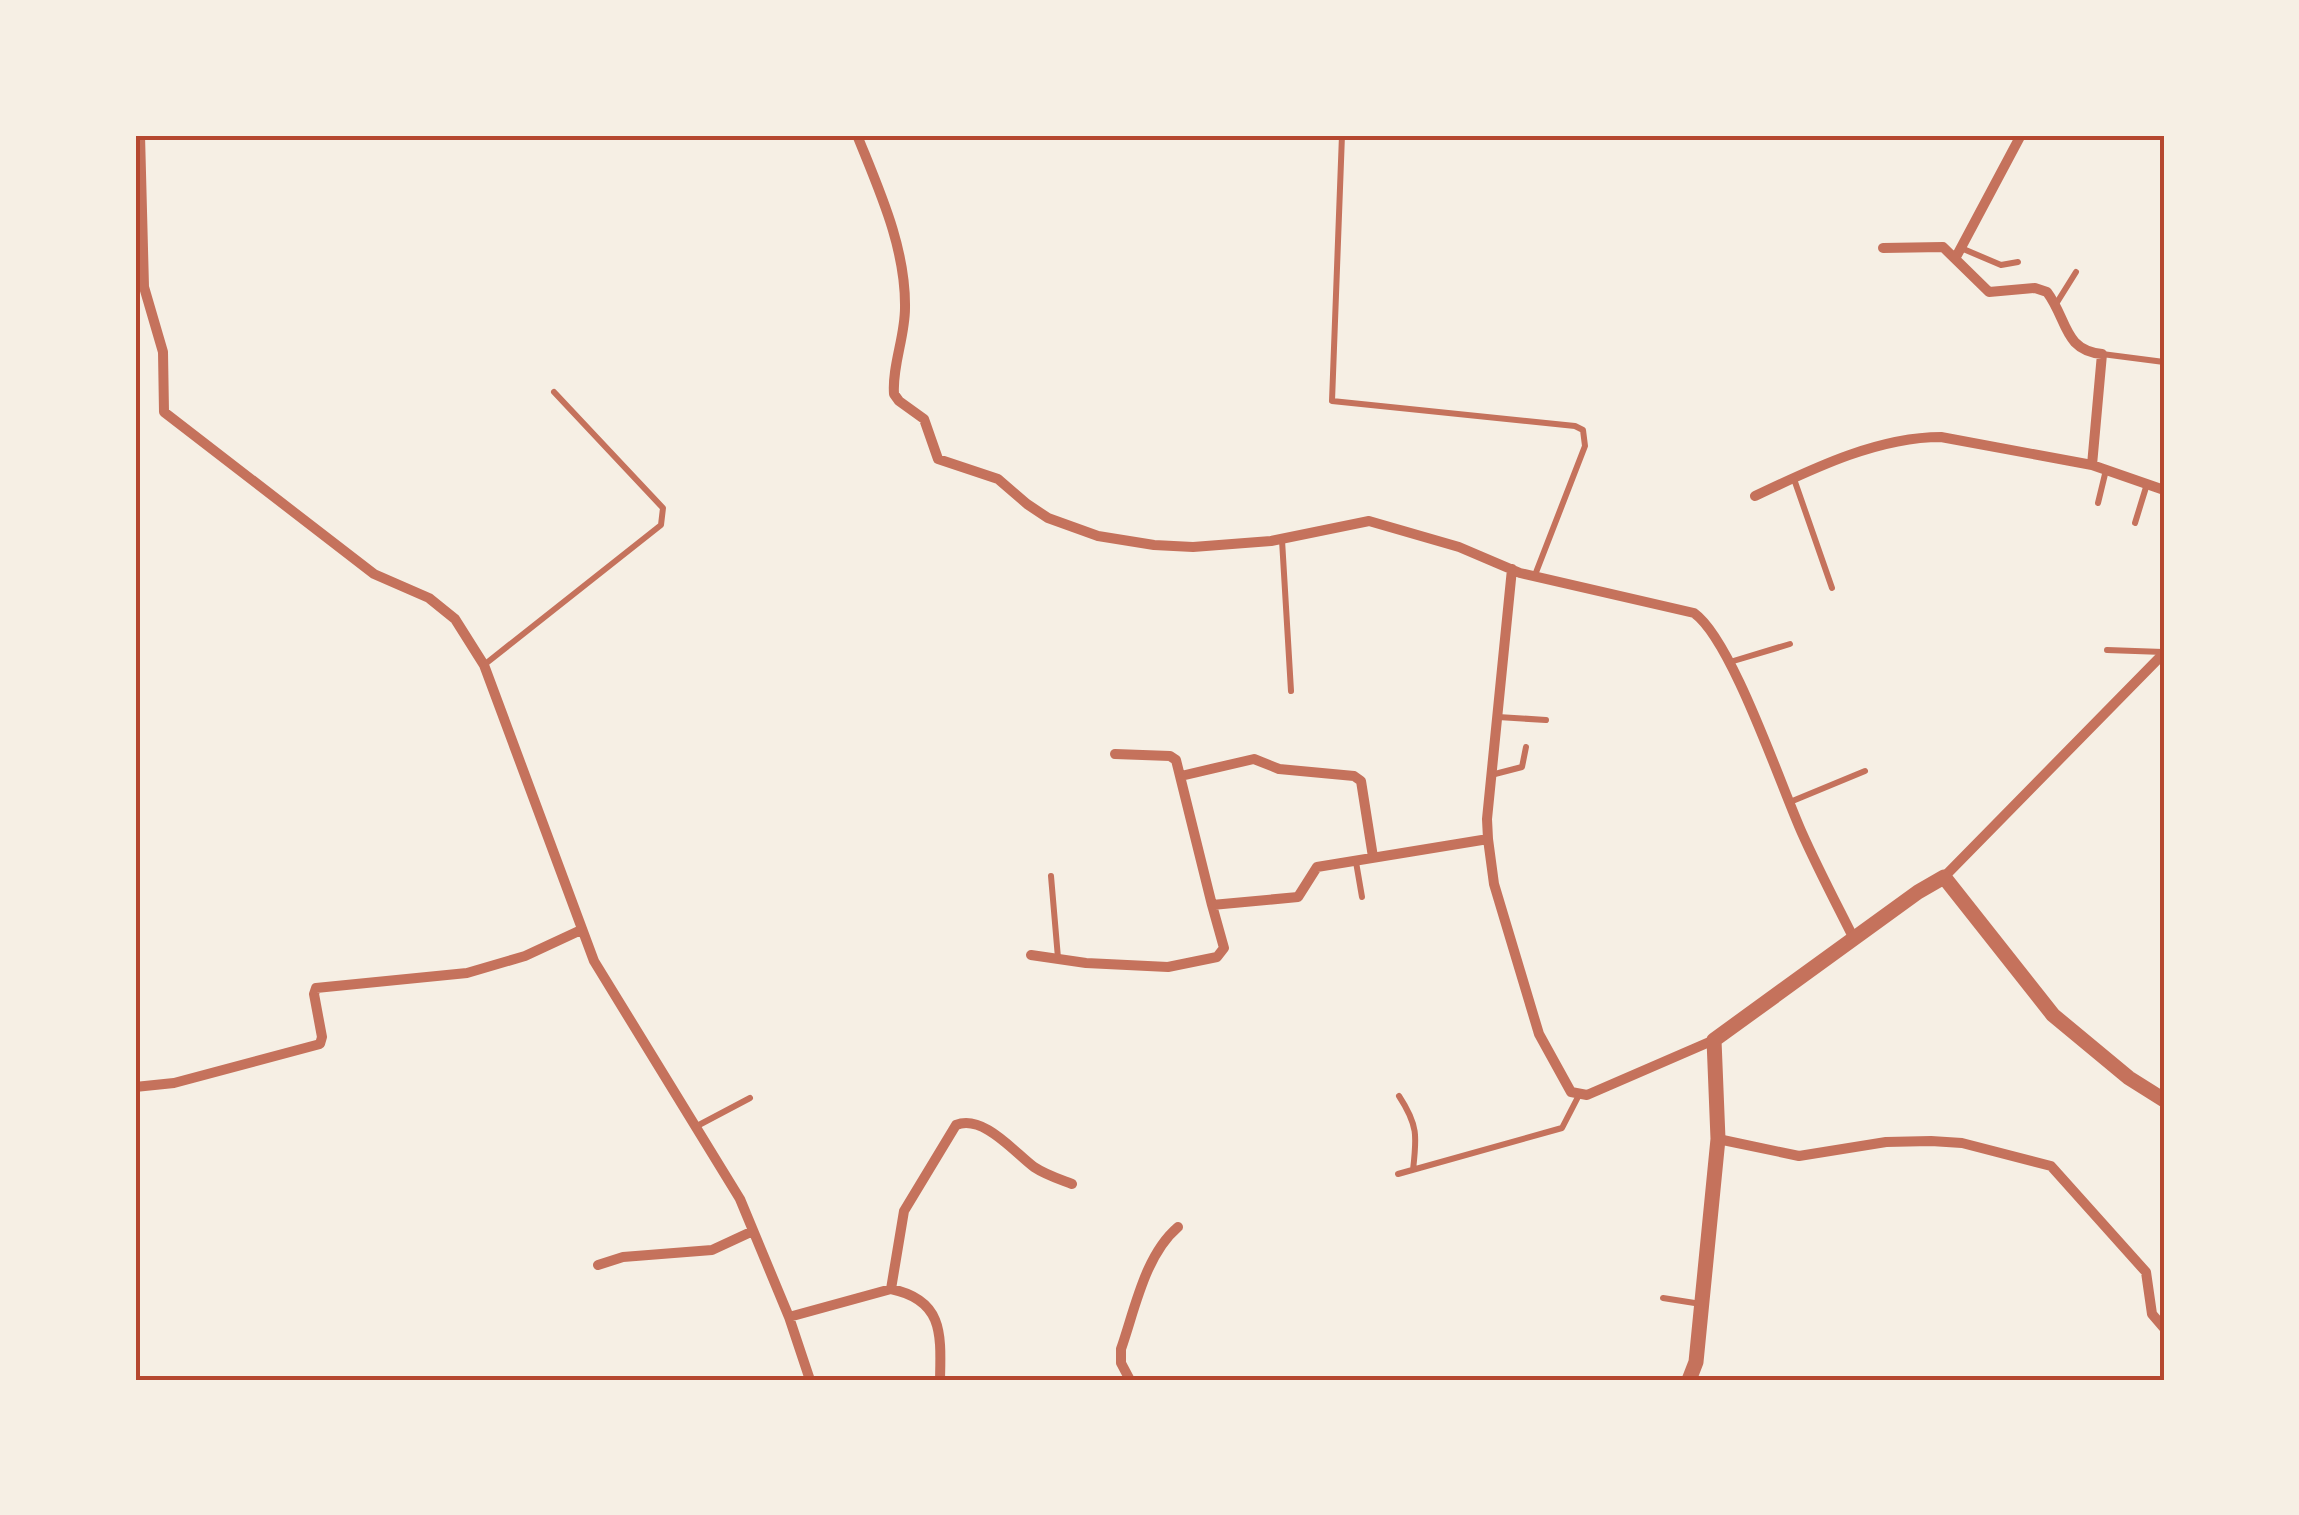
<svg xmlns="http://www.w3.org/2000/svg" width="2299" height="1515" font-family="Bitter,serif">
<rect width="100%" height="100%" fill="#f6efe4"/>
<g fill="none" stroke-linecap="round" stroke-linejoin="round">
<path stroke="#c5725c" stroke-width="6" d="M1342,135L1332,401L1575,426L1583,430L1585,446L1535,575
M1961,248L2001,265L2018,262
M2056,304L2076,272
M2102,354L2164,362
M1794,479L1832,588
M2098,503L2106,470
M2135,523L2147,484
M1282,540L1291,691
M2107,650L2163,652
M1730,662L1790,644
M484,665L661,525L663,508L554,392
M1498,717L1546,720
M1491,775L1522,767L1526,747
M1790,802L1865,771
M1356,862L1362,897
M1051,876L1058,958
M1399,1096C1418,1125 1417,1136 1413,1170
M697,1126L750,1098
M1398,1174L1562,1128L1579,1095
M1663,1298L1701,1304"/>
<path stroke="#c5725c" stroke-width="10" d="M140,135L144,287L163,352L164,412L374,574L429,598L455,619L484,665L594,961L740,1199L789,1317L810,1380
M857,135C879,190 906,248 905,308C905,337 892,366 894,394L899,401L924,419L938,459L998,479L1027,504L1048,518L1098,536L1154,545L1193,547L1271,541L1369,521L1459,547L1520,573L1694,613C1732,640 1780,784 1802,833C1818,869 1836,903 1853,937
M2163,135H2164
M1883,248L1943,247L1989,292L2035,288L2047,292C2068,320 2063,350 2102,354L2092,465L2164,490
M1956,257L2021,135
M1755,496C1812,469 1877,437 1941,437L2092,465
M1512,569L1487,819L1488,839L1494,884L1539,1034L1571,1092L1587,1095L1714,1040
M1115,754L1170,756L1176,760L1212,905
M1181,776L1254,759L1279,769L1354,776L1361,781L1373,857
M1944,877L2164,653
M1031,955L1086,963L1168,967L1217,957L1224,948L1212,905L1298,897L1317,867L1488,839
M135,1087L174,1083L320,1044L322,1037L314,994L316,988L467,973L525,956L581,930
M1718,1139L1799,1156L1886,1142L1931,1141L1962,1143L2051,1166L2146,1272L2152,1314L2164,1328
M598,1265L623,1257L712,1250L753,1231
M891,1289L904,1211L956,1125C983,1114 1014,1152 1034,1167C1046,1175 1059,1179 1072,1184
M789,1317L891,1289C944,1300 941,1335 940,1380
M1130,1380L1121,1363V1349C1135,1309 1145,1255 1178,1227"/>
<path stroke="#c5725c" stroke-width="15" d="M1689,1380L1696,1362L1718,1139L1714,1040L1918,892L1944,877L2053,1015L2129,1078L2164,1100"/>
</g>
<rect width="2299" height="1515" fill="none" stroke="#f6efe4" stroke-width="275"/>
<rect x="138" y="138" width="2024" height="1240" fill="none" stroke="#b5482f" stroke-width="4"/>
</svg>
